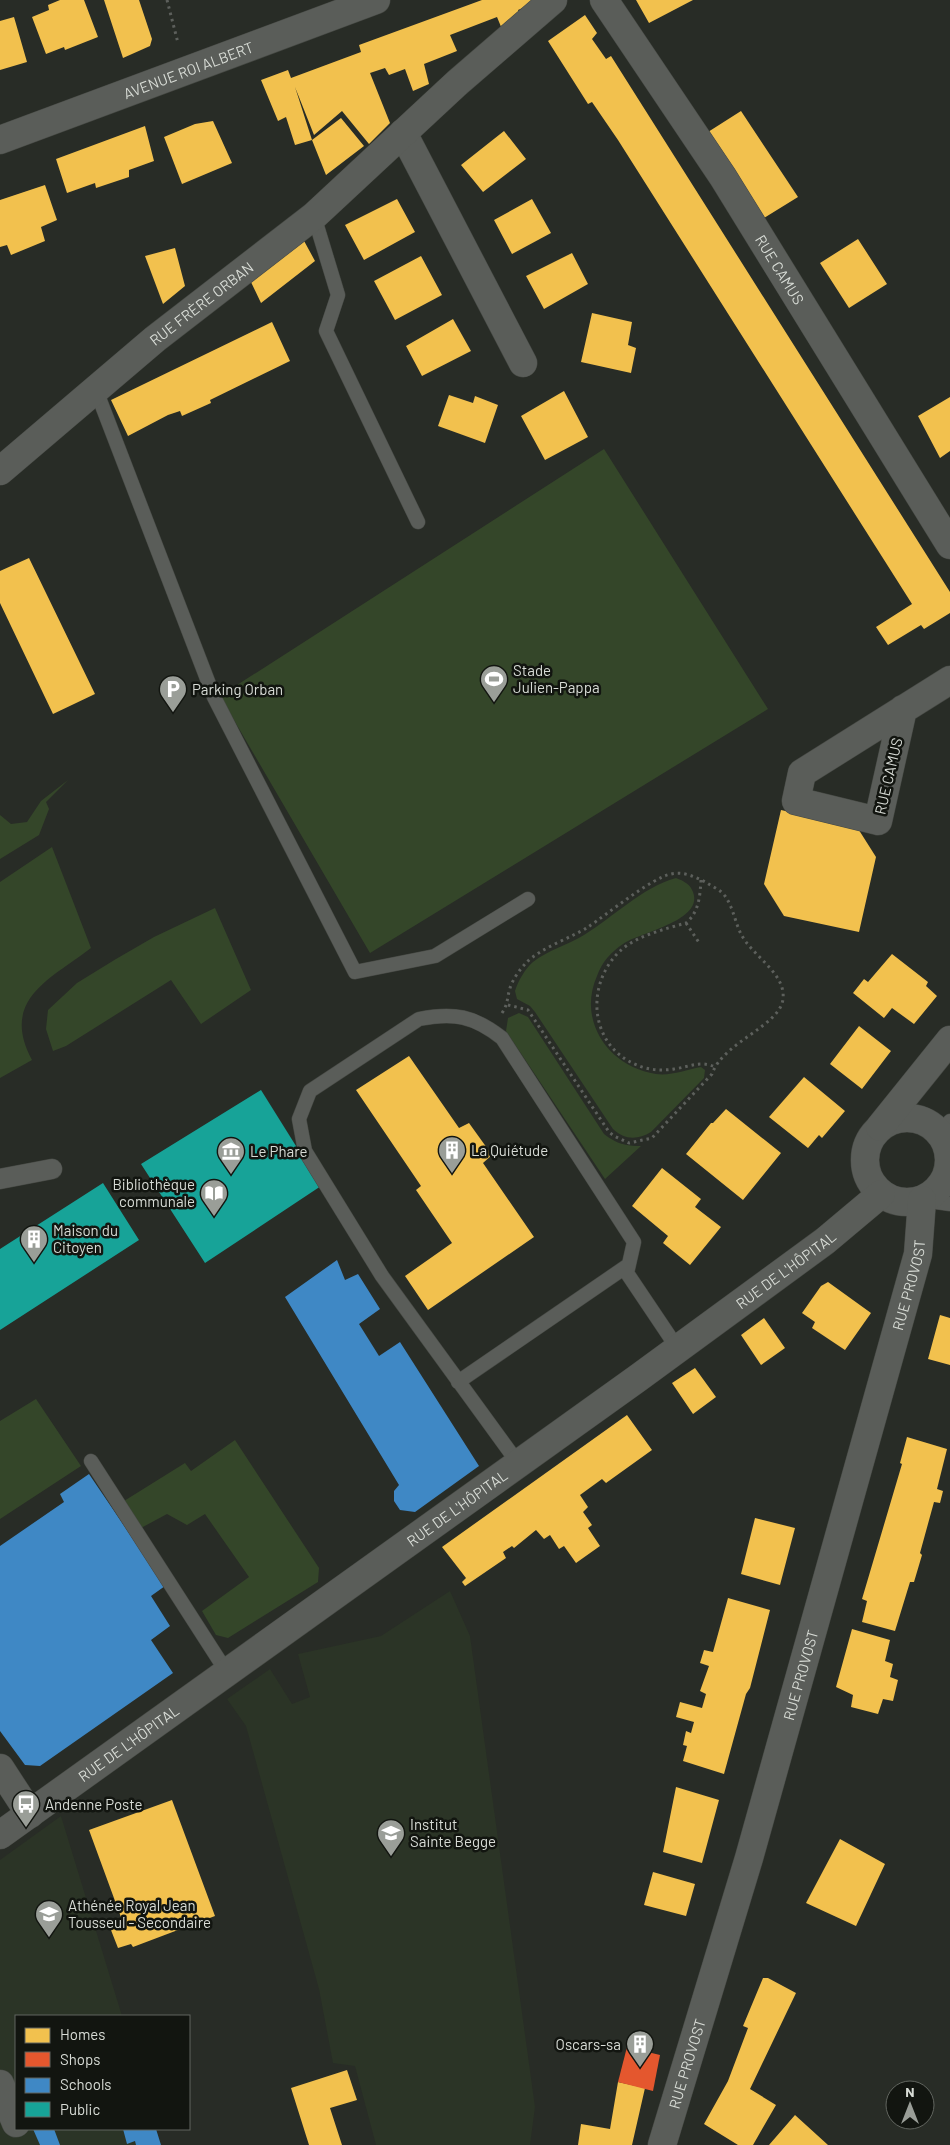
<svg xmlns="http://www.w3.org/2000/svg" width="950" height="2145" font-family="Barlow,sans-serif">
<rect width="100%" height="100%" fill="#282c26"/>
<path fill="#2b3426" d="M450,1591L470,1636L535,2107L530,2145H376L355,2066L333,2063L319,1989L246,1726L227,1699L270,1669L292,1704L310,1697L298,1654L381,1636Z
M61,1816L122,2016H16V2129H156L161,2145H0V1860Z"/>
<path fill="#344629" d="M604,449L768,709L370,953L220,696Z
M68,780L46,802L49,809L39,835L0,859V815L11,824L27,822L41,801Z
M52,847L91,948C49,980 0,1000 32,1060L0,1078V882Z
M676,878C684,881 690,884 693,892C704,921 640,932 623,944C611,952 602,962 597,976C577,1021 609,1067 656,1074C671,1076 685,1070 701,1067L705,1070L704,1078L651,1132C638,1140 624,1140 613,1129L535,1012L530,1006L517,999L515,991C518,981 525,969 533,962C548,950 568,945 584,935C615,916 641,888 676,878Z
M215,908L251,990L201,1024L171,980L66,1046L53,1051L46,1029L48,1010L77,983L116,959L154,937Z
M519,1013L528,1017L604,1134C617,1144 625,1146 641,1146L605,1179L506,1031L508,1018Z
M36,1399L81,1466L0,1519V1421Z
M235,1440L319,1568L318,1582L228,1638L216,1635L202,1611L249,1577L205,1514L187,1525L167,1514L141,1528L124,1501L185,1463L191,1471Z"/>
<path fill="#f2c14e" d="M60,0H84L98,37L65,50L64,47L46,54L32,17L49,10L48,5Z
M104,0H139L152,39L150,46L123,58Z
M482,0H542L518,10L522,21L504,34L497,17L450,35L457,51L424,64L429,84L413,91L405,69L389,75L385,68L370,73L390,123L369,144L342,111L314,135L295,87L312,140L295,145L286,117L278,121L261,80L288,70L291,78L361,52L359,45Z
M636,0H693L649,23Z
M585,15L597,33L592,39L606,59L611,56L950,592V613L924,629L921,625L888,645L876,627L912,604L618,140L592,102L588,104L548,41Z
M14,17L27,62L0,70V21Z
M741,111L798,197L764,218L708,132Z
M341,118L364,146L326,175L312,140Z
M213,121L232,163L182,184L164,137L195,124Z
M145,126L154,161L129,170V177L96,188L95,183L67,193L56,159Z
M504,131L526,159L483,192L461,165Z
M45,185L57,220L41,227L45,241L11,255L7,245L0,247V200Z
M397,199L415,232L364,260L345,225Z
M532,199L551,233L512,254L494,220Z
M303,239L315,261L261,303L250,280Z
M858,239L887,284L849,308L820,263Z
M175,248L185,286L163,304L145,256Z
M572,253L588,284L544,309L526,276Z
M421,256L442,295L395,320L374,281Z
M592,313L632,322L628,345L636,348L631,373L581,362Z
M453,319L471,351L422,376L406,346Z
M272,322L290,361L210,400L211,403L182,416L180,411L168,415L128,436L111,400Z
M564,391L588,437L545,460L521,416Z
M449,395L473,403L475,396L498,405L485,443L438,426Z
M950,397V451L940,458L918,416Z
M29,558L95,694L53,714L0,603V571Z
M781,810L857,827L876,857L859,932L784,916L764,884Z
M892,954L928,982L926,986L937,996L914,1024L892,1008L884,1018L853,993L864,979L868,982Z
M859,1026L891,1051L862,1089L830,1064Z
M409,1056L459,1128L469,1123L492,1155L483,1163L534,1237L428,1310L405,1276L452,1243L416,1190L421,1186L356,1090Z
M804,1077L845,1111L822,1138L819,1135L808,1148L769,1117Z
M726,1109L781,1153L743,1200L686,1154L711,1123H713Z
M662,1168L701,1199L695,1207L721,1227L690,1265L663,1243L668,1236L632,1206Z
M828,1282L871,1313L845,1350L812,1328L815,1322L802,1313L821,1286Z
M940,1315L950,1318V1365L928,1359Z
M764,1318L785,1348L761,1365L741,1335Z
M695,1368L716,1397L693,1414L672,1383Z
M627,1415L652,1450L606,1483L602,1479L580,1495L588,1507L583,1512L592,1525L588,1528L600,1546L576,1563L564,1546L559,1549L550,1535L544,1539L536,1530L514,1548L512,1546L503,1552L506,1558L465,1586L462,1582L466,1578L442,1547Z
M907,1437L947,1449L937,1489L943,1491L940,1503L934,1502L920,1553L922,1555L914,1582H910L895,1631L862,1622L867,1601L862,1599L902,1464L900,1463Z
M755,1518L795,1528L780,1585L741,1574Z
M728,1598L770,1610L750,1688L746,1694L724,1774L683,1761L687,1746L683,1745L686,1731L691,1733L694,1722L676,1717L680,1702L702,1708L706,1694L700,1691L709,1666L700,1663L704,1650L713,1652Z
M852,1629L890,1640L885,1661L893,1664L890,1677L898,1680L893,1701L883,1699L878,1714L851,1707L853,1695L836,1687Z
M676,1787L719,1800L702,1863L663,1852Z
M172,1800L215,1916L133,1947L131,1944L118,1948L109,1925L122,1920L89,1830Z
M840,1839L885,1864L856,1926L806,1903Z
M653,1872L695,1884L686,1916L644,1905Z
M763,1978H768L796,1993L750,2089L776,2105L753,2145H738L704,2124L728,2081L748,2028L743,2026Z
M347,2070L357,2100L330,2108L342,2145H309L291,2088Z
M618,2082L645,2088L632,2145H578L581,2124L610,2129Z
M795,2115L828,2145H769Z"/>
<path fill="#e4572e" d="M627,2047L660,2055L653,2091L618,2082Z"/>
<path fill="#3f88c5" d="M337,1260L345,1280L358,1274L380,1309L359,1324L379,1356L400,1342L479,1466L415,1512L400,1510L394,1501V1491L399,1485L285,1297Z
M89,1474L165,1586L151,1596L170,1626L151,1640L173,1673L40,1766L25,1765L0,1731V1546L64,1502L60,1494Z
M33,2129H54L60,2145H40Z
M123,2129H156L161,2145H136L135,2141L127,2144Z"/>
<path fill="#17a398" d="M261,1090L321,1186L205,1263L141,1164Z
M103,1183L139,1240L0,1330V1249Z"/>
<g fill="none" stroke-linecap="round" stroke-linejoin="round">
<g stroke="#454843" stroke-width="15">
<path id="service" d="M314,216L338,295L326,331L418,522
M96,390L214,697L355,972L435,956L528,899
M945,1140L950,1121
M922,1200L950,1204
M458,1382L627,1266
M91,1461L228,1674
M518,1463L382,1276L305,1151L299,1119L310,1091L419,1019C454,1012 474,1016 502,1038L634,1242L627,1273L678,1349"/>
</g>
<g stroke="#454843" stroke-width="21">
<path id="pedestrian" d="M0,1179L52,1169"/>
</g>
<g stroke="#454843" stroke-width="29">
<g id="minor">
<path id="s1" d="M604,0L723,177L950,545"/>
<path d="M403,133L523,363"/>
<path id="s2" d="M0,471L155,339L314,216L457,83L553,0"/>
<path d="M903,709L878,821L796,801L802,773L950,680"/>
<circle cx="907" cy="1160" r="42"/>
<path d="M880,1127L950,1040"/>
<path d="M0,1768L30,1814"/>
<path id="s3" d="M0,1835L638,1378L825,1241L881,1194"/>
<path d="M0,2084L16,2123"/>
<path id="s4" d="M662,2145L749,1858L918,1254L922,1200"/>
</g>
</g>
<g stroke="#454843" stroke-width="29">
<g id="secondary">
<path id="s5" d="M0,140L376,0"/>
</g>
</g>
<path stroke="#5d605c" stroke-width="3" stroke-dasharray="2.5 4" stroke-linecap="butt" d="M167,0L178,43
M701,880C700,896 699,912 686,923C665,929 636,936 620,951C585,984 589,1046 637,1065C648,1070 662,1071 674,1069C689,1067 700,1060 715,1067
M686,923L700,944
M502,1013C508,1004 507,998 510,988C513,979 520,969 526,963C540,948 571,938 588,927C606,915 653,877 671,874C683,871 696,877 707,883C713,887 721,890 725,896C733,907 735,922 741,934C752,956 786,973 783,999C780,1026 723,1042 712,1074L652,1138L629,1143L614,1136L609,1132L528,1010L508,1005"/>
<use href="#service" stroke="#5a5d59" stroke-width="14"/>
<use href="#pedestrian" stroke="#5a5d59" stroke-width="20"/>
<use href="#minor" stroke="#5a5d59" stroke-width="28"/>
<use href="#secondary" stroke="#5a5d59" stroke-width="28"/>
</g>
<defs>
<g id="stadium-pin" transform="scale(1.4375)"><path d="M0 17L-7.5 6A9.5 9.5 0 1 1 7.5 6Z" fill="#9a9e98" stroke="#121510"/><path d="M0-5a6.5 5 0 1 0 0 10a6.5 5 0 1 0 0-10ZM-3.5-1.8h7v3.6h-7Z" fill="#fff"/></g>
<g id="parking-pin" transform="scale(1.4375)"><path d="M0 17L-7.5 6A9.5 9.5 0 1 1 7.5 6Z" fill="#9a9e98" stroke="#121510"/><path d="M-3.5-5.5H1a3.5 3.5 0 0 1 0 7H-1V5.5H-3.5ZM-1-3.4V-.6H.8a1.4 1.4 0 0 0 0-2.8Z" fill="#fff"/></g>
<g id="building-pin" transform="scale(1.4375)"><path d="M0 17L-7.5 6A9.5 9.5 0 1 1 7.5 6Z" fill="#9a9e98" stroke="#121510"/><path d="M-4-6H4V6H1V3H-1V6H-4ZM-2.5-4.3h1.7v1.8h-1.7ZM.8-4.3h1.7v1.8H.8ZM-2.5-1h1.7V.8h-1.7ZM.8-1h1.7V.8H.8Z" fill="#fff"/></g>
<g id="museum-pin" transform="scale(1.4375)"><path d="M0 17L-7.5 6A9.5 9.5 0 1 1 7.5 6Z" fill="#9a9e98" stroke="#121510"/><path d="M0-6L6-3V-2H-6V-3ZM-5-1h2V3h-2ZM-1-1h2V3h-2ZM3-1h2V3H3ZM-6 4H6V6H-6Z" fill="#fff"/></g>
<g id="library-pin" transform="scale(1.4375)"><path d="M0 17L-7.5 6A9.5 9.5 0 1 1 7.5 6Z" fill="#9a9e98" stroke="#121510"/><path d="M-6-4Q-3-5.5-.7-3.5V5Q-3 3-6 4ZM6-4Q3-5.5 .7-3.5V5Q3 3 6 4Z" fill="#fff"/></g>
<g id="bus-pin" transform="scale(1.4375)"><path d="M0 17L-7.5 6A9.5 9.5 0 1 1 7.5 6Z" fill="#9a9e98" stroke="#121510"/><path d="M-5-6H5V4H4V6H2V4H-2V6H-4V4H-5ZM-3.5-4V0h7V-4ZM-3.5 1.2v1.5H-2V1.2ZM2 1.2v1.5H3.5V1.2Z" fill="#fff"/></g>
<g id="school-pin" transform="scale(1.4375)"><path d="M0 17L-7.5 6A9.5 9.5 0 1 1 7.5 6Z" fill="#9a9e98" stroke="#121510"/><path d="M0-5L7-2L0 1L-7-2ZM-4 1L0 2.5L4 1V4Q0 6-4 4Z" fill="#fff"/></g>
</defs>
<g fill-rule="evenodd">
<use href="#stadium-pin" x="494" y="679"/>
<use href="#parking-pin" x="173" y="689"/>
<use href="#building-pin" x="452" y="1150"/>
<use href="#museum-pin" x="231" y="1151"/>
<use href="#library-pin" x="214" y="1193"/>
<use href="#building-pin" x="34" y="1239"/>
<use href="#bus-pin" x="26" y="1804"/>
<use href="#school-pin" x="391" y="1833"/>
<use href="#school-pin" x="49" y="1914"/>
<use href="#building-pin" x="640" y="2044"/>
</g>
<g text-anchor="middle" dominant-baseline="central" stroke-width="5" stroke-linejoin="round" paint-order="stroke">
<g font-size="15" fill="#d8dcd6" stroke="#121510">
<text stroke="none"><textPath href="#s5" startOffset="201">AVENUE ROI ALBERT</textPath></text>
<text stroke="none"><textPath href="#s1" startOffset="322">RUE CAMUS</textPath></text>
<text stroke="none"><textPath href="#s2" startOffset="262">RUE FRÈRE ORBAN</textPath></text>
<text transform="translate(888 776) rotate(-77)">RUE CAMUS</text>
<text stroke="none"><textPath href="#s3" startOffset="968">RUE DE L'HÔPITAL</textPath></text>
<text stroke="none"><textPath href="#s4" startOffset="895">RUE PROVOST</textPath></text>
<text stroke="none"><textPath href="#s3" startOffset="562">RUE DE L'HÔPITAL</textPath></text>
<text stroke="none"><textPath href="#s4" startOffset="490">RUE PROVOST</textPath></text>
<text stroke="none"><textPath href="#s3" startOffset="158">RUE DE L'HÔPITAL</textPath></text>
<text stroke="none"><textPath href="#s4" startOffset="85">RUE PROVOST</textPath></text>
</g>
<g font-size="15" fill="#d8dcd6" stroke="#121510" text-anchor="start">
<text x="513" y="670">Stade<tspan x="513" dy="17">Julien-Pappa</tspan></text>
<text x="192" y="689">Parking Orban</text>
<text x="471" y="1150">La Quiétude</text>
<text x="250" y="1151">Le Phare</text>
<text x="195" y="1184" text-anchor="end">Bibliothèque<tspan x="195" dy="17">communale</tspan></text>
<text x="53" y="1230">Maison du<tspan x="53" dy="17">Citoyen</tspan></text>
<text x="45" y="1804">Andenne Poste</text>
<text x="410" y="1824">Institut<tspan x="410" dy="17">Sainte Begge</tspan></text>
<text x="68" y="1905">Athénée Royal Jean<tspan x="68" dy="17">Tousseul - Secondaire</tspan></text>
<text x="621" y="2044" text-anchor="end">Oscars-sa</text>
</g>
</g>
<rect x="15" y="2015" width="175" height="115" fill="#121510" stroke="#61655f"/>
<rect x="25" y="2028" width="25" height="15" fill="#f2c14e" stroke="#61655f"/>
<text x="60" y="2040" font-size="15" fill="#d8dcd6">Homes</text>
<rect x="25" y="2052" width="25" height="15" fill="#e4572e" stroke="#61655f"/>
<text x="60" y="2065" font-size="15" fill="#d8dcd6">Shops</text>
<rect x="25" y="2078" width="25" height="15" fill="#3f88c5" stroke="#61655f"/>
<text x="60" y="2090" font-size="15" fill="#d8dcd6">Schools</text>
<rect x="25" y="2102" width="25" height="15" fill="#17a398" stroke="#61655f"/>
<text x="60" y="2115" font-size="15" fill="#d8dcd6">Public</text>
<g transform="translate(910 2105)"><circle r="24" fill="#121510" stroke="#61655f"/>
<path d="M0-4L9 19L0 12L-9 19Z" fill="#9a9e98"/>
<text y="-8" font-size="14" font-weight="bold" text-anchor="middle" fill="#d8dcd6">N</text>
</g>
</svg>
